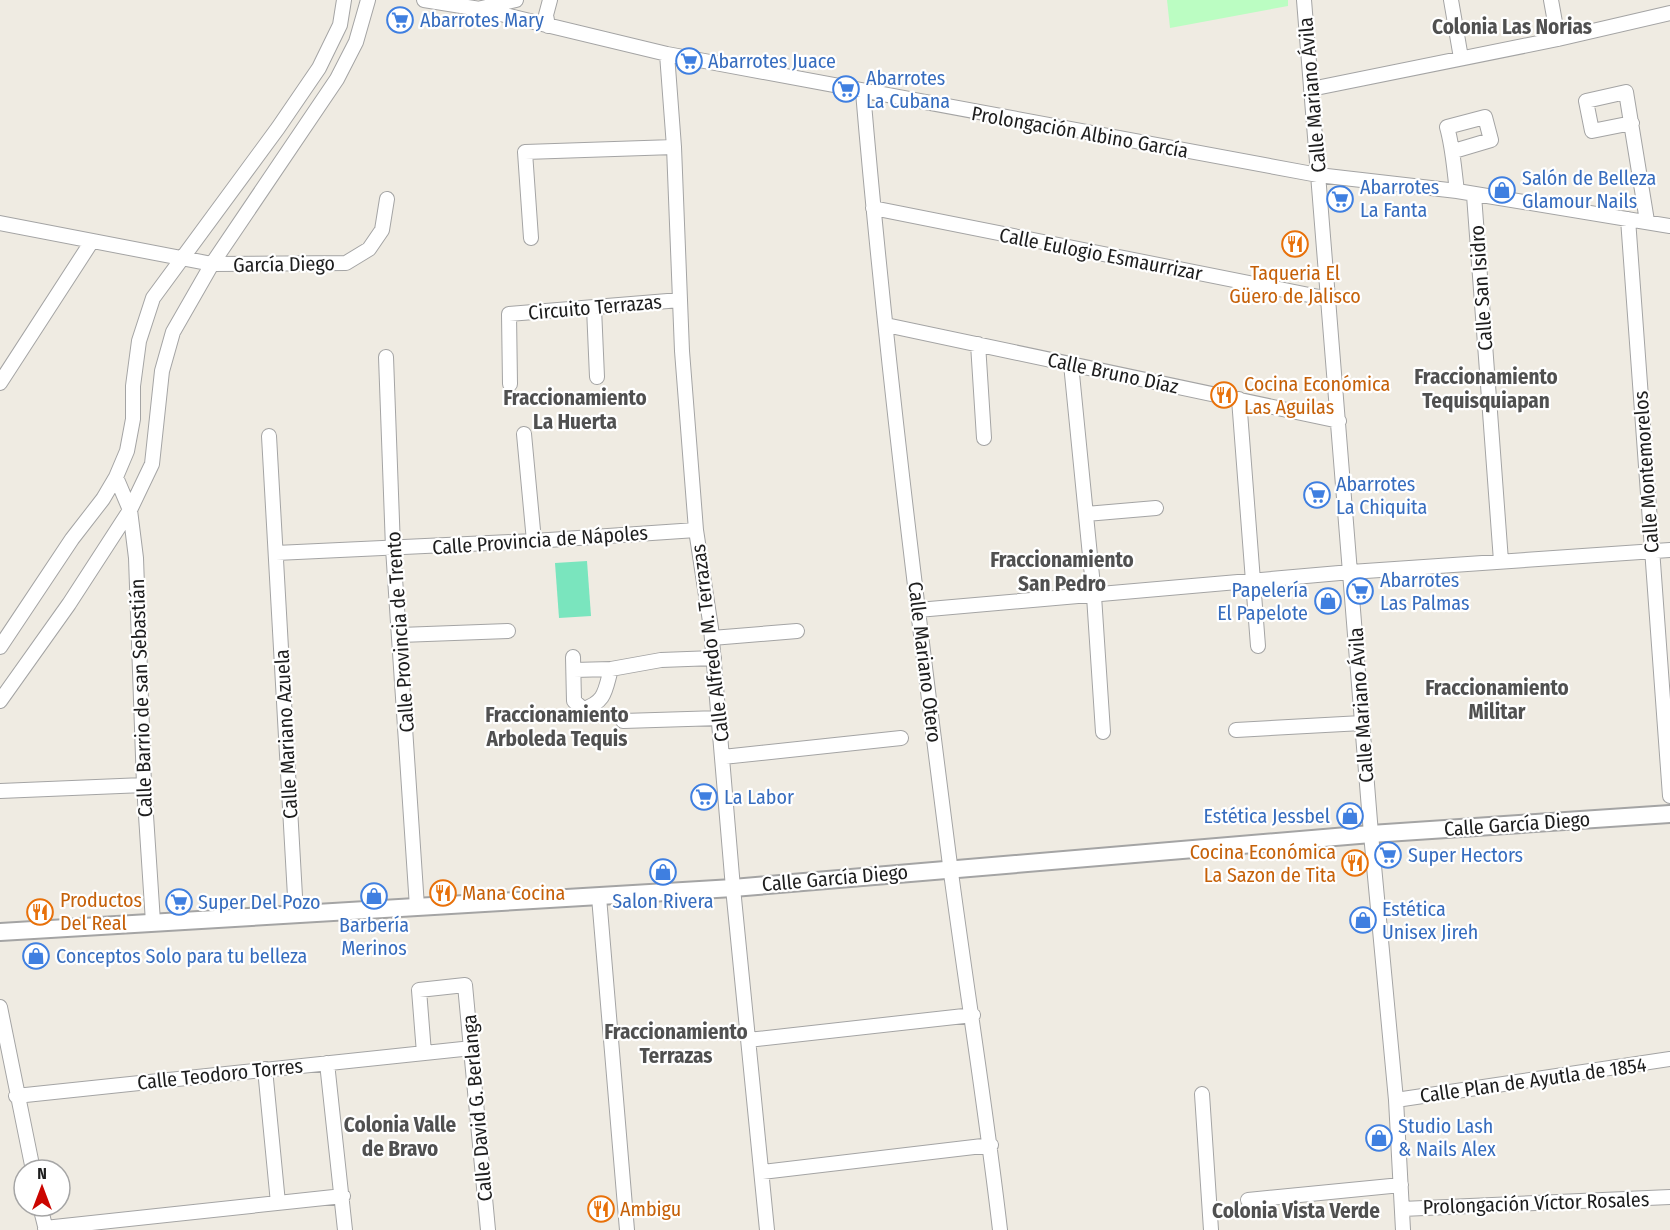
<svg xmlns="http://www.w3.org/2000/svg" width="1670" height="1230" font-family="'Fira Sans Condensed',sans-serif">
<rect width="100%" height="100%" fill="#efebe2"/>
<path fill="#bbfdc2" d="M1167,0H1288V6L1170,28Z"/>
<path fill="#7ae5be" d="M587,561L591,616L559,618L555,563Z"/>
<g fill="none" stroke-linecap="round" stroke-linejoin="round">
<g stroke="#a4a4a4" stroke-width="16">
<path id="minor" d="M424,0L480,9L667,54L1318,175L1457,191L1670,226
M1304,0L1371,834L1396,1100L1403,1230
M1451,0L1461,58
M1551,0L1558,39
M482,8L516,0
M548,26L546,15L550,0
M667,54L674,147L682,351L696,530L711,628L733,888L767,1230
M1311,89L1558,39L1670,13
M863,92C885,350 917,608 950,865C966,987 986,1108 1000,1230
M1632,123L1592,131L1586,101L1626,92L1647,221
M1454,151L1491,140L1485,117L1447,127C1453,148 1454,169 1457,191
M1474,195L1501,561
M873,208L1329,299
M1628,219L1670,796
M0,223L212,264L346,263L369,249L382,230L387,199
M531,238L525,152L674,147
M594,308L597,377
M886,325L1339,421
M978,344L984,438
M386,357L393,548L417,907
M1071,364L1094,596L1103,732
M0,383L92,241
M510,384L509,314L680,300
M1239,399L1258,646
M524,434L534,541
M269,436L296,914
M116,477L130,510L136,558L144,785L153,922
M1086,514L1156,508
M276,553L534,541L696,530
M918,610L1351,572L1670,550
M400,635L508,631
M712,638L797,631
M0,647L72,539L103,499L116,477L127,451L133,419V386L139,341L153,298L278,128L319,68L340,25L344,0
M573,657L574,701L583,709C606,702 605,690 611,669
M574,670L611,669L661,660L714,658
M0,701L69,604L130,510L152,464L162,371L173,332L212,264L337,79L356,42L368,0
M623,721L720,718
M1236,730L1362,723
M723,757L901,738
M0,791L144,785
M599,897L627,1230
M0,1007L33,1170
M748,1040L973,1015
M424,1053L419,990L465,985L488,1230
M327,1063L345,1230
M265,1069L278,1203
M1202,1094L1211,1230
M16,1096L472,1048
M1396,1100L1670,1059
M762,1172L991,1145
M1248,1200L1401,1185
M40,1206L46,1230
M1402,1209L1670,1197
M45,1228L343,1196"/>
</g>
<g stroke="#a4a4a4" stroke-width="20">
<path id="tertiary" d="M0,932L733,888L1371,834L1670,814"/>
</g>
<use href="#minor" stroke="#fff" stroke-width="14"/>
<use href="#tertiary" stroke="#fff" stroke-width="16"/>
</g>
<defs>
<g id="supermarket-ring" transform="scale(1.35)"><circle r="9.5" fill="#fff" stroke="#3f7fe0" stroke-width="1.5"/><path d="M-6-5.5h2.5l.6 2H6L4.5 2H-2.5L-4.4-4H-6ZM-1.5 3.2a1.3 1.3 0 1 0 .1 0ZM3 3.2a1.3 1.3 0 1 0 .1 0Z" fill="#3f7fe0"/></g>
<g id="shop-ring" transform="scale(1.35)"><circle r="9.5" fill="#fff" stroke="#3f7fe0" stroke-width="1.5"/><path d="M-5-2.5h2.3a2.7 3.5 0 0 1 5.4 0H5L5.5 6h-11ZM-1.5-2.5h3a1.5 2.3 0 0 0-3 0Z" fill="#3f7fe0"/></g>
<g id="restaurant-ring" transform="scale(1.35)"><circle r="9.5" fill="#fff" stroke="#e8710a" stroke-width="1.5"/><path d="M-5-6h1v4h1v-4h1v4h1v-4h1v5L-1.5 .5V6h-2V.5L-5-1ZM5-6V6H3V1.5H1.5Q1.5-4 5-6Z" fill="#e8710a"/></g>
</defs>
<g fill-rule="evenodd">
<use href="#supermarket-ring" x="400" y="20"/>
<use href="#supermarket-ring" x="689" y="61"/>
<use href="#supermarket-ring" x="846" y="89"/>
<use href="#shop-ring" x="1502" y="190"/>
<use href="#supermarket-ring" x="1340" y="199"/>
<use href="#restaurant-ring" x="1295" y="244"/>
<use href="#restaurant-ring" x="1224" y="395"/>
<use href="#supermarket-ring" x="1317" y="495"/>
<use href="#supermarket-ring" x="1360" y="591"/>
<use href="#shop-ring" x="1328" y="601"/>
<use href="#supermarket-ring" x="704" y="797"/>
<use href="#shop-ring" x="1350" y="816"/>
<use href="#supermarket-ring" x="1388" y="855"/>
<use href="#restaurant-ring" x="1355" y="863"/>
<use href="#shop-ring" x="663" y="872"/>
<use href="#restaurant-ring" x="443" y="893"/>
<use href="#shop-ring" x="374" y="896"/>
<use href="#supermarket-ring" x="179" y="902"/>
<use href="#restaurant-ring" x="40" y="912"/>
<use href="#shop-ring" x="1363" y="920"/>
<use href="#shop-ring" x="36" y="956"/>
<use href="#shop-ring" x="1379" y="1138"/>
<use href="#restaurant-ring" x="601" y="1209"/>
</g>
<g text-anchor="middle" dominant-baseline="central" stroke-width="4.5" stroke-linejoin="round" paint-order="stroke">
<g font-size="20" fill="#366cbe" stroke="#fff" text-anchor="start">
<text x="420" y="20">Abarrotes Mary</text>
<text x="708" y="61">Abarrotes Juace</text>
<text x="866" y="78">Abarrotes<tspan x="866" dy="23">La Cubana</tspan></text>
<text x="1522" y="178">Salón de Belleza<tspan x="1522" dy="23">Glamour Nails</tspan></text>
<text x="1360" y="187">Abarrotes<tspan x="1360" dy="23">La Fanta</tspan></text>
<text x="1336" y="484">Abarrotes<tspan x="1336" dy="23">La Chiquita</tspan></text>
<text x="1380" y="580">Abarrotes<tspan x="1380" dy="23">Las Palmas</tspan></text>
<text x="1308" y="590" text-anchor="end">Papelería<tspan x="1308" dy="23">El Papelote</tspan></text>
<text x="724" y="797">La Labor</text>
<text x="1330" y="816" text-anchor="end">Estética Jessbel</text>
<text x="1408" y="855">Super Hectors</text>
<text x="663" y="901" text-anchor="middle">Salon Rivera</text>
<text x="198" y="902">Super Del Pozo</text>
<text x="1382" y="909">Estética<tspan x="1382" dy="23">Unisex Jireh</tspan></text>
<text x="374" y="925" text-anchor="middle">Barbería<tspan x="374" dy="23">Merinos</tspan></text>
<text x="56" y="956">Conceptos Solo para tu belleza</text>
<text x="1398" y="1126">Studio Lash<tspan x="1398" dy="23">&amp; Nails Alex</tspan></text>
</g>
<g font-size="20" fill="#1d1d1d" stroke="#fff">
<text transform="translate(1312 95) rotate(-95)">Calle Mariano Ávila</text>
<text transform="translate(1080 132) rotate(10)">Prolongación Albino García</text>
<text transform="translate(1101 254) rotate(11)">Calle Eulogio Esmaurrizar</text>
<text transform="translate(284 264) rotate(-1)">García Diego</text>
<text transform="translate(1481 288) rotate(-94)">Calle San Isidro</text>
<text transform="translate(595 307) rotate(-5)">Circuito Terrazas</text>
<text transform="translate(1113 373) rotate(12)">Calle Bruno Díaz</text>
<text transform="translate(1646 472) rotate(-94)">Calle Montemorelos</text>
<text transform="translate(540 540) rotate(-4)">Calle Provincia de Nápoles</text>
<text transform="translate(400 632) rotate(-94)">Calle Provincia de Trento</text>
<text transform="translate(710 643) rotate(-97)">Calle Alfredo M. Terrazas</text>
<text transform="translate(925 662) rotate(83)">Calle Mariano Otero</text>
<text transform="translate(141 698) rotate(-92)">Calle Barrio de san Sebastián</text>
<text transform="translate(1361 705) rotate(-94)">Calle Mariano Ávila</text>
<text transform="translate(286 734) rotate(-93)">Calle Mariano Azuela</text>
<text transform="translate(1517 824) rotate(-4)">Calle García Diego</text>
<text transform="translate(835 878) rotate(-5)">Calle García Diego</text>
<text transform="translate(220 1074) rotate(-6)">Calle Teodoro Torres</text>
<text transform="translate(1533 1080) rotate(-8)">Calle Plan de Ayutla de 1854</text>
<text transform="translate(477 1108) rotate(-95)">Calle David G. Berlanga</text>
<text transform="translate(1536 1203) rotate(-2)">Prolongación Víctor Rosales</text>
</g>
<g font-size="20" fill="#c56008" stroke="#fff" text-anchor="start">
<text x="1295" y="273" text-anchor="middle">Taqueria El<tspan x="1295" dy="23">Güero de Jalisco</tspan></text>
<text x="1244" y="384">Cocina Económica<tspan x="1244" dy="23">Las Aguilas</tspan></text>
<text x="1336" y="852" text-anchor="end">Cocina Económica<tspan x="1336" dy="23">La Sazon de Tita</tspan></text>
<text x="462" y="893">Mana Cocina</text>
<text x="60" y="900">Productos<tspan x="60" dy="23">Del Real</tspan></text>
<text x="620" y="1209">Ambigu</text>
</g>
<g font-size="21" font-weight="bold" fill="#505050" stroke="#fff">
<text x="1512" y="27">Colonia Las Norias</text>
<text x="1486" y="377">Fraccionamiento<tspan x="1486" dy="24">Tequisquiapan</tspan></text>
<text x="575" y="398">Fraccionamiento<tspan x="575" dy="24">La Huerta</tspan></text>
<text x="1062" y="560">Fraccionamiento<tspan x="1062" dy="24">San Pedro</tspan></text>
<text x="1497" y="688">Fraccionamiento<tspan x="1497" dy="24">Militar</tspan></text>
<text x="557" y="715">Fraccionamiento<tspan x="557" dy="24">Arboleda Tequis</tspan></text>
<text x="676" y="1032">Fraccionamiento<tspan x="676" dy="24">Terrazas</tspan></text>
<text x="400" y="1125">Colonia Valle<tspan x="400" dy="24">de Bravo</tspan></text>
<text x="1296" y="1211">Colonia Vista Verde</text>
</g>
</g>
<g transform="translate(42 1188)"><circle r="28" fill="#ffffff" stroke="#a5a5a5" stroke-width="1.5"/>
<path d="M0-4.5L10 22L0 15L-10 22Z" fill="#cb0500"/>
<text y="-9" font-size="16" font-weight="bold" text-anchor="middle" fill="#1d1d1d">N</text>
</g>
</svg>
